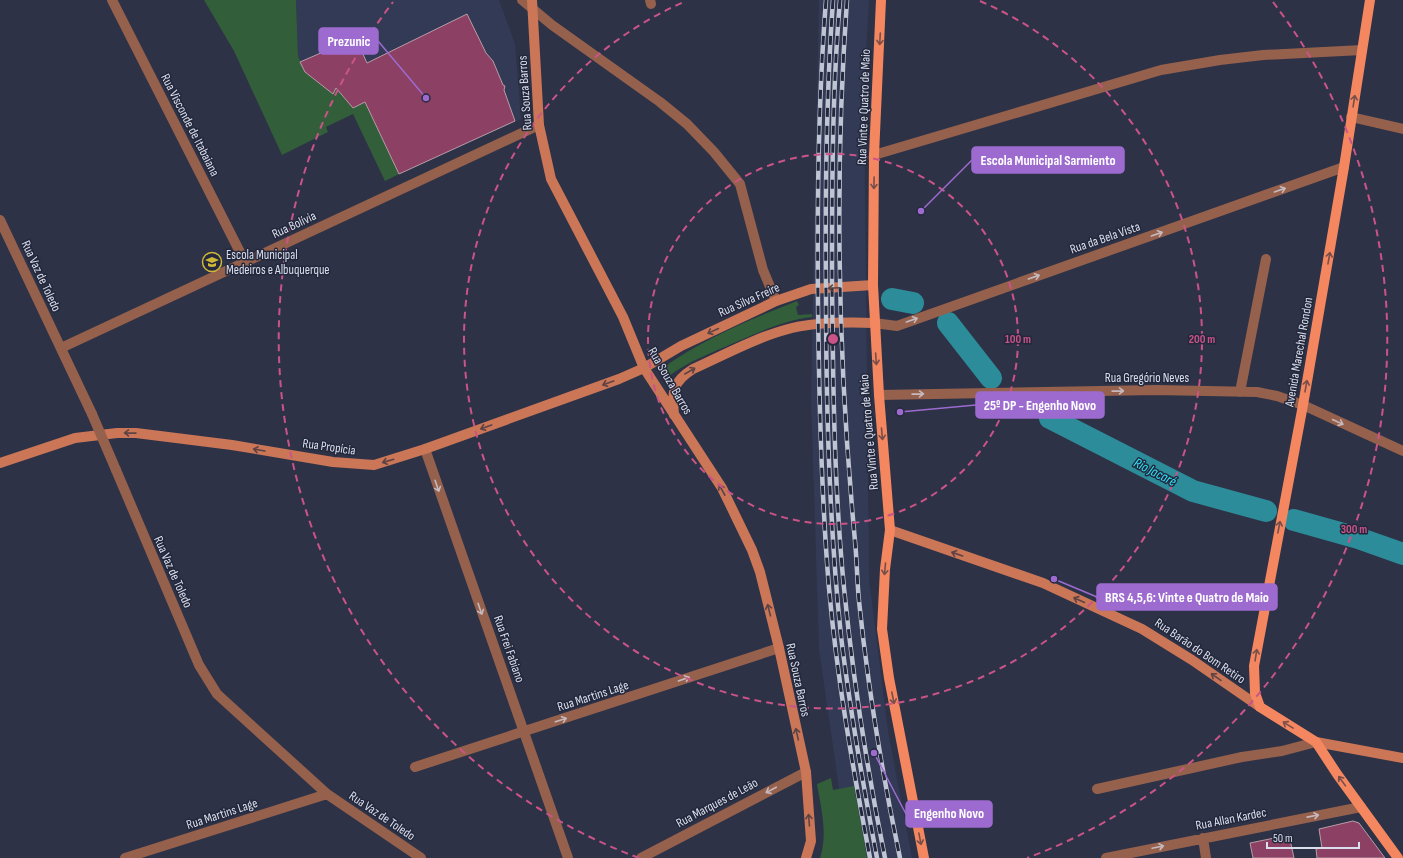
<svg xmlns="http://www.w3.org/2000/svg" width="1403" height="858" font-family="'Sofia Sans Condensed',sans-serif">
<rect width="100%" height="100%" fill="#2d3247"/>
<path fill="#333a55" d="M296,0H499L515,44L521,119L399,174L366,103L353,108L337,89L333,94L305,72L298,56Z
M819,0H869L864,89L869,579L888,731L912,858H849L819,649L811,398Z"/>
<path fill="#325e3a" d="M204,0H296L298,56L305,72L333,94L336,88L353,108L365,102L399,174L385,181L353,114L326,127L328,132L282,155L234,51Z
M797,301L799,305L796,307L798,315L812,314V317C785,320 759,332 734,343C711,353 689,361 669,376L664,367C705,338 751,319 797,301Z
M831,778L833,790L854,786L867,858H820C828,834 821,808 817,784Z"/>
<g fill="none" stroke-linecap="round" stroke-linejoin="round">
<path stroke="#2d8c99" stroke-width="22" d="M892,299L913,303
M948,323L991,378
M1050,418L1193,491L1266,511
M1294,520L1358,538L1403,554"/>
</g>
<path fill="#8c4164" stroke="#b99ca7" d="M467,14L486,53L493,61L503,85L505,86L504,90L515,121L399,174L365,102L353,108L336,88L333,94L305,72L300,62L346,42L348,47L357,41L367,63Z
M1353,821L1359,823L1385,858H1317L1316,849L1322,848L1319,829Z
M1289,835L1294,858H1253L1250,843Z"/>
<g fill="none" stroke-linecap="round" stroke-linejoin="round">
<path stroke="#95604c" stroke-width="10" d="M112,0L245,262
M522,0L552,25L660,102L687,124L714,152L740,184L763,270L776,301
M650,0L651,4
M1351,117L1403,129
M874,155L1161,70L1220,60L1263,55L1362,50
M0,220L92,414
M874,323L897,326L1344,167
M61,348L539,125
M1240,392L1266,259
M879,395L1156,390L1257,392L1277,396L1303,405L1403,451
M425,449L568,858
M116,470L199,665L217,694L327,794L421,858
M415,767L779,648
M1097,789L1242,757L1282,751L1316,742
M1203,838L1206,858
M125,858L327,794
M641,858L806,772
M1106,858L1361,807"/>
<path stroke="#cb7657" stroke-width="10" d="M532,0L539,125L551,179L623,317L644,368L722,488L752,550L760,572L779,648L806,772L811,841L806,858
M674,415C672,392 672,382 693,369C724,355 759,336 792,328C818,322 847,322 874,323
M0,463L75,438L117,433H136L232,445L333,462L374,465L425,449L619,379L644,368L681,346L776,301L811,289L873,285
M890,530L1043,583L1142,629L1192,660L1260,707
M1316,742L1403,758"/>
<path stroke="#f4875f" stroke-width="10" d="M881,0L874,155L873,285L879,395L890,530L885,569L882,629L889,678L924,858
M1370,0L1344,167L1303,405L1254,666L1255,693L1260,707L1316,742L1337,774L1398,858"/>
<g stroke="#c0c5d4" stroke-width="4.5">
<path id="rail" d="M826,0C818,101 817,202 818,303C819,398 821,494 829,588C837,679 853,769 870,858
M833,0C826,98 825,196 826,294C826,408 829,523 841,636C850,711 863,784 877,858
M840,0C832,93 832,188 832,281C833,383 834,487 844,588C853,679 867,769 885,858
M847,0C834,180 838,361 855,541C857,561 857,581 859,601C868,688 882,773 900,858"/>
</g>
<use href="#rail" stroke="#23283c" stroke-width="3" stroke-dasharray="9" stroke-linecap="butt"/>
<path stroke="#95604c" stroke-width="10" d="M92,414L116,470"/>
</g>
<defs><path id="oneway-shaft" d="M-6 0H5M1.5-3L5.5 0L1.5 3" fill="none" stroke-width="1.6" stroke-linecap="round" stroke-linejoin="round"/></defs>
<g stroke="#774e4a">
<use href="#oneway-shaft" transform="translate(880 39) rotate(93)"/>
<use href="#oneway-shaft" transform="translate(1354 101) rotate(-81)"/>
<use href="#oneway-shaft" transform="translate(874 183) rotate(91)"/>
<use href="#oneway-shaft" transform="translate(1329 258) rotate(-80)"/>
<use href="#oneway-shaft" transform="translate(876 359) rotate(86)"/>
<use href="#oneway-shaft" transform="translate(1306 386) rotate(-80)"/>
<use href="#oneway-shaft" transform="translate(882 434) rotate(85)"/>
<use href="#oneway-shaft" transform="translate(1279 527) rotate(-79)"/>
<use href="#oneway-shaft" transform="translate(885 569) rotate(95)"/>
<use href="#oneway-shaft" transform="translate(1256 655) rotate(-81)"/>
<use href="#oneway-shaft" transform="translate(893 698) rotate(79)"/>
<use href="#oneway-shaft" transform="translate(1288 725) rotate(-148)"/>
<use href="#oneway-shaft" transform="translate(1342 781) rotate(-126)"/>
<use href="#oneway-shaft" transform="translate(920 839) rotate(79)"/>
</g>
<g stroke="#c6b9bd">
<use href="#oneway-shaft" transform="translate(1280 190) rotate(-19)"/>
<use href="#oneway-shaft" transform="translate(1157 234) rotate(-19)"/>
<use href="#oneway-shaft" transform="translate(1034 277) rotate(-19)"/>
<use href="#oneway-shaft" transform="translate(912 320) rotate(-19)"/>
<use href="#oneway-shaft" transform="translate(1118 391) rotate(-1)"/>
<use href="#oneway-shaft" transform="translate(918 394) rotate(-1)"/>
<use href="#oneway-shaft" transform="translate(1338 422) rotate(25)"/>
<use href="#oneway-shaft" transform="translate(437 486) rotate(71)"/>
<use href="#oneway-shaft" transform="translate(480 609) rotate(71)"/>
<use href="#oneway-shaft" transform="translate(684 679) rotate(-19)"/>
<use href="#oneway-shaft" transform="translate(561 720) rotate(-18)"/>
<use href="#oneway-shaft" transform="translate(771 790) rotate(152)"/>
<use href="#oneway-shaft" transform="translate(1313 816) rotate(-11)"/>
<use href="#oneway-shaft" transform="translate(1158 847) rotate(-12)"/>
</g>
<g stroke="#5e4345">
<use href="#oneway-shaft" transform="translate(834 288) rotate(177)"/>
<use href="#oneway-shaft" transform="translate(713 331) rotate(155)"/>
<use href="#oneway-shaft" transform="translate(690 371) rotate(-30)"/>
<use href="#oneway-shaft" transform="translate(608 383) rotate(160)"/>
<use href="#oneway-shaft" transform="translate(486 427) rotate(160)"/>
<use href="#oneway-shaft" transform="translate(130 433) rotate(-179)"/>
<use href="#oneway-shaft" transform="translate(259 450) rotate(-170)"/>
<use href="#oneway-shaft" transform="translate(388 461) rotate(164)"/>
<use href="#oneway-shaft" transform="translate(722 490) rotate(-119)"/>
<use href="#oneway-shaft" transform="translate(957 554) rotate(-161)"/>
<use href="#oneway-shaft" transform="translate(1079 600) rotate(-156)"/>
<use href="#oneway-shaft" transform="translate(769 610) rotate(-104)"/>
<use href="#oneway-shaft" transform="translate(1216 677) rotate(-145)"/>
<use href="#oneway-shaft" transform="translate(797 734) rotate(-103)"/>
<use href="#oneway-shaft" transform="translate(809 820) rotate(-94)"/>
</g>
<g fill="none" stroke="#ca5487" stroke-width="2" stroke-dasharray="7 5">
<circle cx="833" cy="339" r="185"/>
<path d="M980 1A369 369 0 1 1 686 1"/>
<path d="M639 858A554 554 0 0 1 393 2M1273 2A554 554 0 0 1 1027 858"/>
</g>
<defs>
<g id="school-ring" transform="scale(1)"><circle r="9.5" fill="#23283c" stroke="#cfb837" stroke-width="1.5"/><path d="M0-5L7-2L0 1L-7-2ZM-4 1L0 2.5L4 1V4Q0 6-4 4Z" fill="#cfb837"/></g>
</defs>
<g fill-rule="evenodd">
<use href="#school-ring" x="212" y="262"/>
</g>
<g text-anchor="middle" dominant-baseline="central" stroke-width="3" stroke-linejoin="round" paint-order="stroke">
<g font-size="13" fill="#dbdfed" stroke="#23283c">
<text transform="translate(525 93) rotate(-94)">Rua Souza Barros</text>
<text transform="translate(864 107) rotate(-88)">Rua Vinte e Quatro de Maio</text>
<text transform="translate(190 125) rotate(63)">Rua Visconde de Itabaiana</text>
<text transform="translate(294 225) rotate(-25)">Rua Bolívia</text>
<text transform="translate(1105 238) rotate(-19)">Rua da Bela Vista</text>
<text transform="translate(41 276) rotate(65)">Rua Vaz de Toledo</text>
<text transform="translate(749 300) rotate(-24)">Rua Silva Freire</text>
<text transform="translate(1299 352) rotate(-80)">Avenida Marechal Rondon</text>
<text x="1147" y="378">Rua Gregório Neves</text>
<text transform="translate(670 381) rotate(60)">Rua Souza Barros</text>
<text transform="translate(869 432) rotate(-95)">Rua Vinte e Quatro de Maio</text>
<text transform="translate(329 447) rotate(8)">Rua Propícia</text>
<text transform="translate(173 572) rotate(66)">Rua Vaz de Toledo</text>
<text transform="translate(509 649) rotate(71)">Rua Frei Fabiano</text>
<text transform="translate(1200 651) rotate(34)">Rua Barão do Bom Retiro</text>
<text transform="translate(798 680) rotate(78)">Rua Souza Barros</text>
<text transform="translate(593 696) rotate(-18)">Rua Martins Lage</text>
<text transform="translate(717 803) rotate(-28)">Rua Marques de Leão</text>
<text transform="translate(222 814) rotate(-18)">Rua Martins Lage</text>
<text transform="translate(382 816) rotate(34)">Rua Vaz de Toledo</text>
<text transform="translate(1231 819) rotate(-11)">Rua Allan Kardec</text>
</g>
<g font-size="13" fill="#dbdfed" stroke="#23283c" text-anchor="start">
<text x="226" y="255">Escola Municipal<tspan x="226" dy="15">Medeiros e Albuquerque</tspan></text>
</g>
<g font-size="14" font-style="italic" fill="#2ae6fd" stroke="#23283c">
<text transform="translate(1155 472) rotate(27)">Rio Jacaré</text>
</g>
</g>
<circle cx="833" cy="339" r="6" fill="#ca5487" stroke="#23283c" stroke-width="2"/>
<g font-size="12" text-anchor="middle" font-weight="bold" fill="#ca5487" stroke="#23283c" stroke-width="3" stroke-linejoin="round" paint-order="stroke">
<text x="1018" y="343">100 m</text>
<text x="1202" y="343">200 m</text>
<text x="1354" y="533">300 m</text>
</g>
<path fill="none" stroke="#9d6bcf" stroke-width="1.5" d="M426 98L378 41M921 211L972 160M900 412L976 405M1054 579L1097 597M874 753L906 814"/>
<g fill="#9d6bcf" stroke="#23283c" stroke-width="1.5">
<circle cx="426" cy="98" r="4"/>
<circle cx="921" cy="211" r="4"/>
<circle cx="900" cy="412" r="4"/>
<circle cx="1054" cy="579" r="4"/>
<circle cx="874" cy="753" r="4"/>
</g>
<g fill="#9d6bcf" stroke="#9d6bcf" stroke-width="1.5">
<rect x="319" y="28" width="59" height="26" rx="4"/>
<rect x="972" y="147" width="152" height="26" rx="4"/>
<rect x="976" y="392" width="128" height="26" rx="4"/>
<rect x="1097" y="584" width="180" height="26" rx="4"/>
<rect x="906" y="801" width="86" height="26" rx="4"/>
</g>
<g font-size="14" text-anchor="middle" font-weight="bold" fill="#fff">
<text x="349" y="46">Prezunic</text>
<text x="1048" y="165">Escola Municipal Sarmiento</text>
<text x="1040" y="410">25º DP - Engenho Novo</text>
<text x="1187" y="602">BRS 4,5,6: Vinte e Quatro de Maio</text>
<text x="949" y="818">Engenho Novo</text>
</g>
<path d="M1267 842v6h92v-6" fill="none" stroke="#dbdfed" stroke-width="2"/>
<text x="1273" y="842" font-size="12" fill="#dbdfed" stroke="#23283c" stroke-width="3" paint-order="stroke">50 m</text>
</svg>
